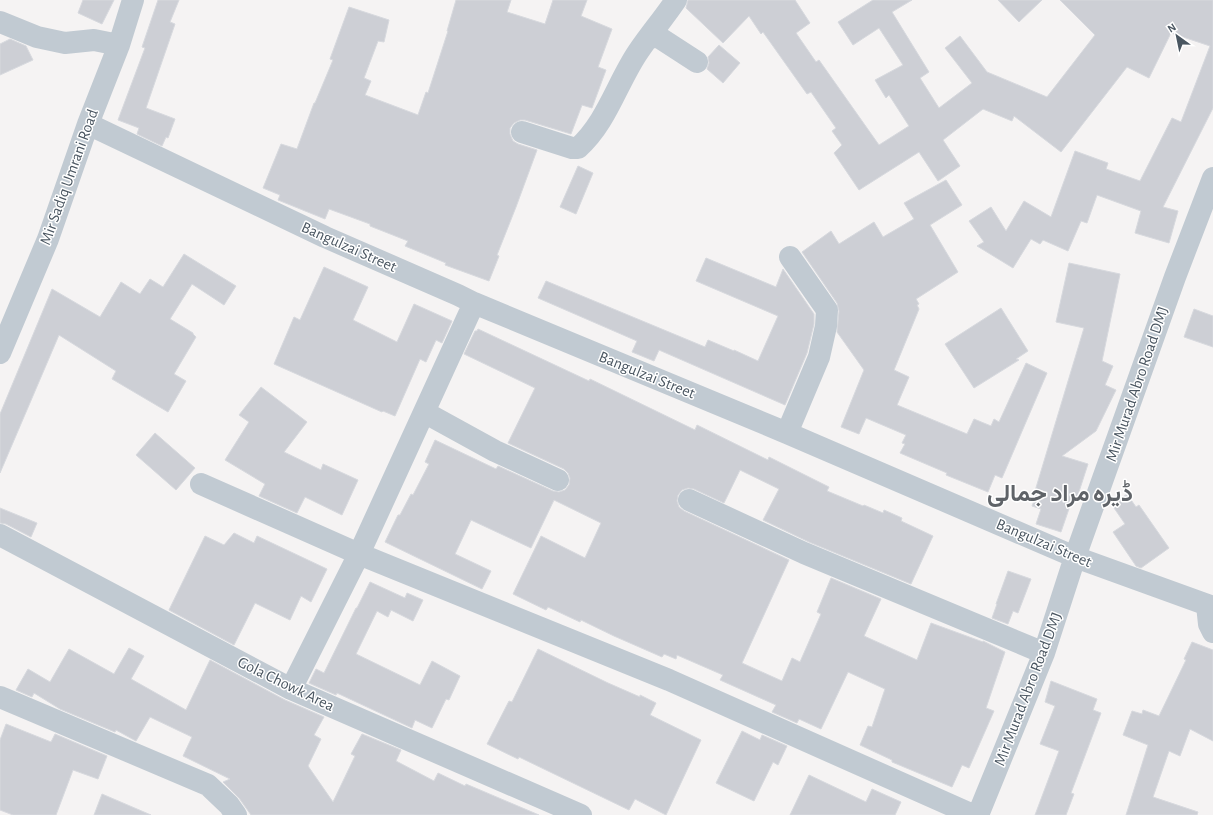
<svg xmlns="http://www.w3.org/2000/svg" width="1213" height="815" font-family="'Alegreya Sans',Vazirmatn,sans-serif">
<rect width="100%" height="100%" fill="#f5f3f3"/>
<path fill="#cdcfd5" stroke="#d7d9de" d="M83,0H114L102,24L78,13Z
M158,0H179L170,22L175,24L146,108L175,119L168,138L166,137L162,146L137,134L139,128L118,120L145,48L142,47Z
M456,0H511L507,12L545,24L553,0H587L581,16L612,29L598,67L606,70L592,108L582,105L571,134L525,120H520L514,123L510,128V134L513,141L518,144L537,150L516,207L497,255L499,256L489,281L445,265L446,263L405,246L408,241L370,226V224L329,209L325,219L278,200L280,195L263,188L281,144L297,149L314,103H315L333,60L330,59L349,7L389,20L384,42L378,41L364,78L371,81L365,95L418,115L426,92L428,93L448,31H447Z
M688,0H795L810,23L796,33L816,62L819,60L879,145L909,126L889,95L886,98L875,80L903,65L879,28L853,45L838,22L873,0H912L892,12L929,72L920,78L939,108L972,83L945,48L960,36L987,72L1047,97L1095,35L1060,0H1213V108L1163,207L1178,211L1169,243L1135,233L1141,211L1097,195L1087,223L1081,221L1068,251L1043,240L1040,244L1031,239L1013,268L977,246L984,242L969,221L991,207L1006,231L1024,201L1051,217L1075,151L1108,163L1106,169L1140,181L1172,118L1181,122L1210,46L1171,33L1149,78L1127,67L1061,152L1014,116L1012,121L983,109L943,140L960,166L938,181L919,152L859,190L834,153L842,145L832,131L836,128L811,92L807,94L763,32L761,34L749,16L723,43L686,8Z
M998,0H1042L1019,22Z
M10,39L26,46L33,60L0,75V44Z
M719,45L740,63L723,83L707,69L709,63L708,57Z
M578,166L593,173L576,214L560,207Z
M946,180L962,205L930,225L958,272L916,299L919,304L917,305L919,309L894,370L909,377L897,405L967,434L974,419L991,426L994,419L999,422L1026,363L1047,373L1002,478L995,475L988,492L946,475L947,473L900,453L905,444L902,443L906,435L866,418L859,434L841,427L864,370L837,332L839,311L837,303L802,252L831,231L839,244L874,222L883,237L914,219L904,203Z
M184,254L236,286L224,305L192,284L170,319L193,333V334L196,337L174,374L186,381L168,412L112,379L116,371L59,335L0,473V414L52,289L100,317L121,282L140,294L150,279L163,287Z
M706,258L776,287L783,269L814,314V324L807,353L785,405L659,350L654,361L632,352L637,341L538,298L546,281L705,347L708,340L734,351V350L758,361L778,316L696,281Z
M1069,263L1120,274L1102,361L1113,366L1105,385L1116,390L1096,431L1062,456L1088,464L1076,501L1072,500L1061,532L1036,524L1041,509L1032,506L1034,501H1032L1084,328L1056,322Z
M324,267L368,287L353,320L397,342L414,304L452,321L442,343L436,340L426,362L420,359L395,416L383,411L382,412L274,364L294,317L300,320Z
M1001,308L1028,351L1016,359L1019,360L974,388L945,344Z
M1194,309L1213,316V347L1184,337Z
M478,329L589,381L590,379L695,430L697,425L768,460L769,457L829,487L827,491L863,506L864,505L883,513L884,510L902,518L901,521L933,536L911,584L809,542L763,520L779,489L740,470L724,503L694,489L688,488L682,490L678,495L677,501L679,507L684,511L789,560L742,663L782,681L792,658L800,662L821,614L817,612L831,578L881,599L864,636L917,660L931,623L983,642V641L1005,652L986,708L994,711L969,768L962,765L952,787L892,762V760L860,745L868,726L872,727L885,689L848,672L821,729L799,719L797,723L772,712L776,705L720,680L723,675L677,655L676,659L664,654L662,657L614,636L581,620L580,622L548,607L546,610L513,594L541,536L585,558L601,523L554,500L531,548L471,520L455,554L491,571L482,589L385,542L398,515H400L411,494L413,495L429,464L425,462L435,440L496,469L498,466L553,491L559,492L565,490L569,485L570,478L568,473L564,469L508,443L535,388L464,354L475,331H477Z
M261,387L307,422L284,452L321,470L323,464L358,480L342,515L305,497L297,513L259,496L265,484L225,460L249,422L239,415Z
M155,433L195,468L176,490L136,455Z
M1127,494L1136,507L1139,505L1169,548L1141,568L1136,566L1113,532L1125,524L1112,505Z
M0,508L37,523L31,537L6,524L0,523Z
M234,533L254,543L257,536L327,569L311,602L301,596L290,620L255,603L234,645L169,610L205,536L224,545Z
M1008,571L1031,579L1018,613L1013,611L1008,624L992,618L997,604H996Z
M370,582L405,598L407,593L423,600L413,621L391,610L388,617L377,611L356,654L420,685L432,661L460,676L449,700L446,699L432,728L415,720L412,728L337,693L336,695L309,683L316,669L324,673L356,608H357Z
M1192,642L1213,650V741L1190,729L1180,756L1169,751L1153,797L1198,812L1197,815H1126L1148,745L1123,735L1132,711L1142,714L1143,710L1159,716L1186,660L1184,659Z
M129,648L144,656L131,679L186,710L210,660L285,700L324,717L314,735L321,739L308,766L333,802L355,756L351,754L362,734L401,750L396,761L434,781L438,773L465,786L466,784L539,815H251L239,798L223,782L230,779L183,756L192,737L150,717L136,741L116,730L115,732L60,709L34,693L32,697L16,690L28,669L50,682L69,649L114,674Z
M538,649L608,683L640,697V695L656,703L650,715L701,740L666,815L635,799L629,810L519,757L518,759L487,744L509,701L512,702Z
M1051,681L1097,699L1093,710L1101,713L1071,793L1074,794L1066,815H1035L1059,751L1040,744L1055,706L1045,702Z
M6,724L51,742L55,734L107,756L98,779L73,770L56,815H13L0,810V740Z
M742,731L760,740L762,735L787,746L778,765L773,762L754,801L716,783Z
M809,775L866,802L872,789L901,802L895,815H790Z
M102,794L151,815H94Z"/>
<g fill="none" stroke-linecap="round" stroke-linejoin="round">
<path stroke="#c1cad2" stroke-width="22" d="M0,22L37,37L65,43L94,40L119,45
M650,36L660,38L697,62
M88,124L325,237L458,295L474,303L787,433L1075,557L1213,607
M522,132L572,148H578C607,122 617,83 638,52C650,34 664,18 676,0
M0,353L48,239L88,124L119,45L133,0
M424,412L495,451L558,480
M787,433L819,357L826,326L827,310L790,257
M201,484L359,554L669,680L973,815
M689,500L804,553L1044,653
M0,535L291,689L581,815
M1207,605L1209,624L1213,632
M291,689L359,554L474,303
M0,697L208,785L229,805L236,815
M978,815L1044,653L1075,557L1175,277L1213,178"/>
</g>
<g text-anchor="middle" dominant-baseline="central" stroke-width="3" stroke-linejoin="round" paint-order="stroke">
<g font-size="16" fill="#4a5661" stroke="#fff">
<text transform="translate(69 177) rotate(-70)">Mir Sadiq Umrani Road</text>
<text transform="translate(349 247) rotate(24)">Bangulzai Street</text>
<text transform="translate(647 375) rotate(22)">Bangulzai Street</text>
<text transform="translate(1137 384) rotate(-71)">Mir Murad Abro Road DMJ</text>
<text transform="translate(1044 543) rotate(23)">Bangulzai Street</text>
<text transform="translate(286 684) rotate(26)">Gola Chowk Area</text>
<text transform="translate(1028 689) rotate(-69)">Mir Murad Abro Road DMJ</text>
</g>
<g font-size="24" font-weight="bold" fill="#5f6368" stroke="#fff">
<text x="1060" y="494">ڈیرہ مراد جمالی</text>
</g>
</g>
<g transform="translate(1177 36) rotate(327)" stroke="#ffffff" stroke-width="3" paint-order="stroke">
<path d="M0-3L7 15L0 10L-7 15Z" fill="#4a5661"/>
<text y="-6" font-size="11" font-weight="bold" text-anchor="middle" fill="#4a5661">N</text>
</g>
</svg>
